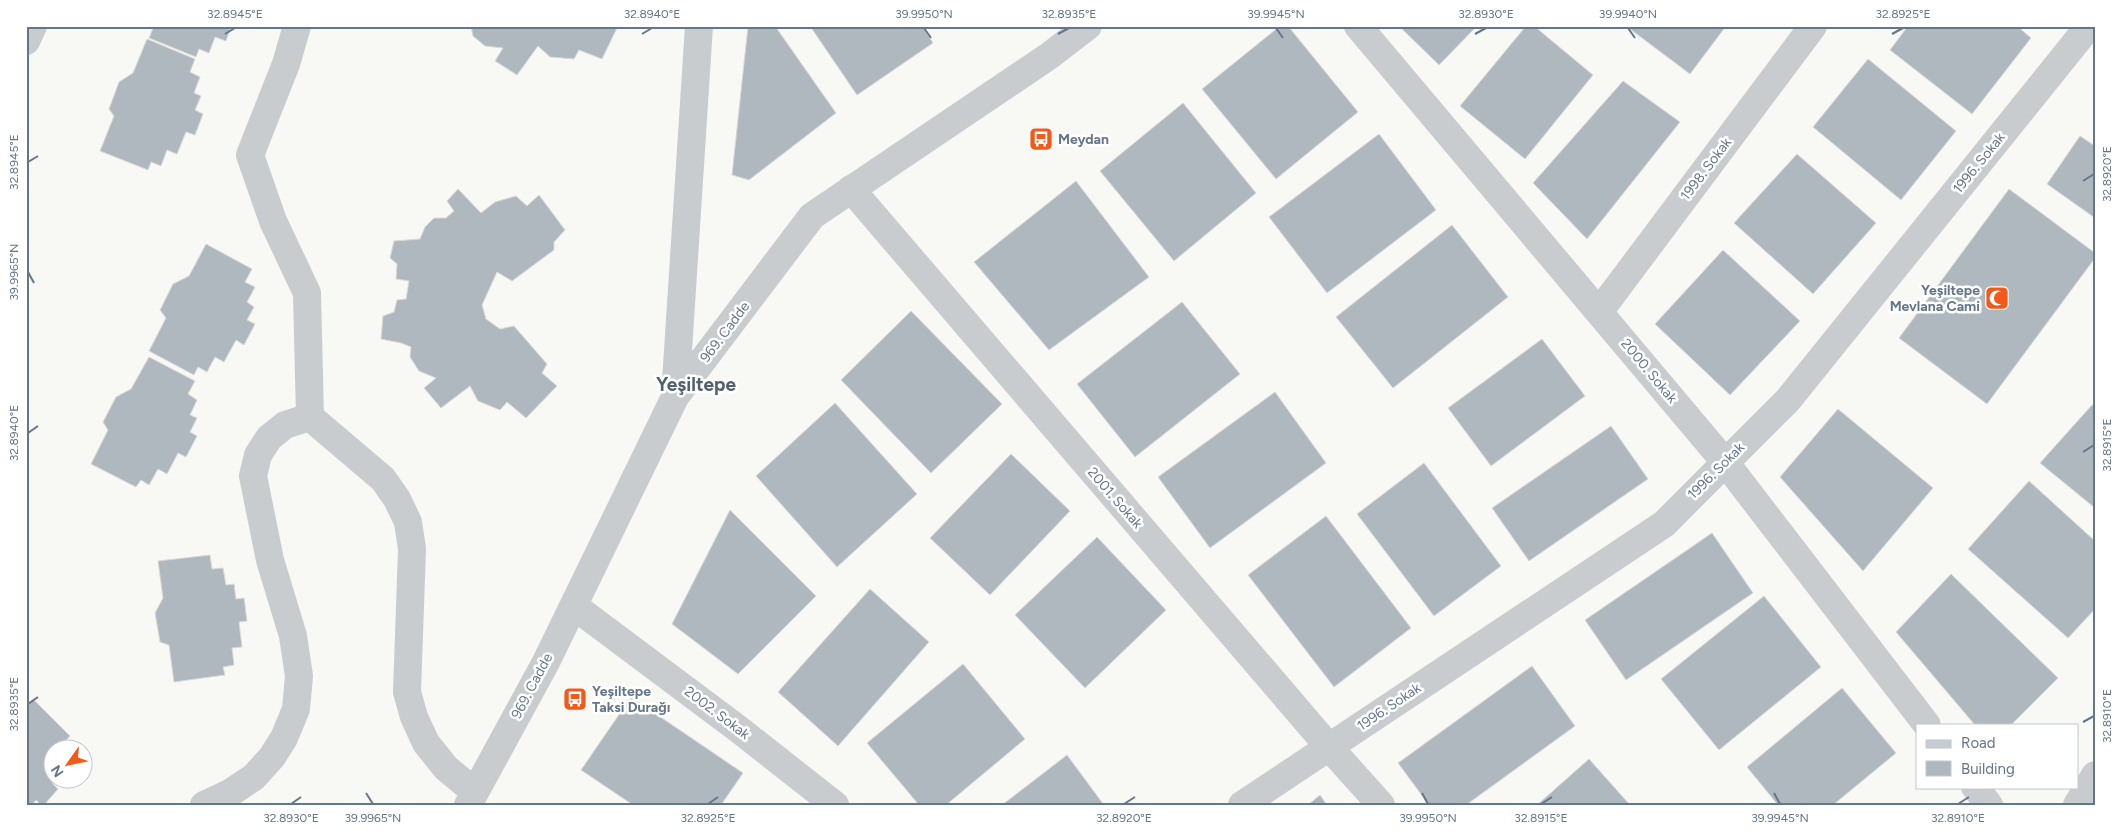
<svg xmlns="http://www.w3.org/2000/svg" width="2121" height="831" font-family="Figtree,sans-serif">
<rect width="100%" height="100%" fill="#f8f8f5"/>
<path fill="#b0b8bf" stroke="#dadad7" d="M154,26H231L226,41L215,37L209,53L199,49L196,57L149,38Z
M471,26H618L602,59L579,50L574,59L550,57L538,46L517,75L495,61L503,48L485,46L473,36Z
M748,26H775L836,113L749,180L732,175Z
M810,26H922L933,43L857,95Z
M1280,26H1288L1358,112L1276,179L1202,89Z
M1399,26H1477L1439,65Z
M1526,26H1534L1593,75L1525,159L1460,106Z
M1626,26H1726L1690,74Z
M1908,26H2017L2031,38L1972,114L1890,50Z
M147,39L195,59L190,72L200,77L194,93L201,96L195,110L203,114L195,135L186,132L177,154L167,150L161,166L151,162L148,170L100,151L114,116L109,109L119,82L133,73Z
M1868,59L1956,131L1901,200L1813,127Z
M1623,81L1680,122L1587,239L1533,183Z
M1183,103L1256,193L1174,261L1100,171Z
M1379,134L1436,210L1327,293L1269,217Z
M2080,136L2095,146V218L2047,184Z
M1797,154L1876,223L1813,294L1734,223Z
M1076,181L1149,277L1049,350L974,262Z
M458,189L481,213L495,202L516,196L527,206L539,195L565,230L554,242V250L512,281L497,272L482,305L486,319L500,329L514,326L547,364L542,373L557,386L526,418L507,402L500,410L478,401L470,386L441,408L424,388L436,378L419,371L410,357L411,347L401,343L381,339L383,316L394,312L397,300L406,299L409,281L396,279L397,264L390,258L394,241L420,239L425,227L434,218H446L454,211L447,201Z
M2009,189L2095,253V258L1987,404L1899,338Z
M1452,225L1508,297L1393,388L1336,317Z
M206,244L252,269L245,282L255,287L247,302L254,307L247,320L255,324L244,345L236,340L224,362L215,357L207,372L198,367L194,375L149,351L166,318L160,310L173,284L189,276Z
M1723,250L1800,321L1730,395L1655,324Z
M1182,302L1240,374L1135,457L1077,384Z
M911,311L1002,404L931,473L841,380Z
M1542,339L1585,396L1491,466L1448,408Z
M149,357L195,381L188,394L197,400L190,415L197,418L190,432L197,436L186,457L178,453L167,474L158,469L149,485L141,480L136,487L91,464L108,430L103,422L116,397L131,389Z
M1275,392L1326,463L1210,548L1158,477Z
M835,403L917,494L837,567L756,476Z
M2092,405L2095,406V508L2040,463Z
M1838,409L1933,488L1863,571L1780,477Z
M1611,426L1648,479L1529,561L1492,508Z
M1011,454L1070,511L990,595L930,538Z
M1424,463L1501,566L1434,616L1357,514Z
M2029,481L2095,541V609L2068,638L1968,549Z
M730,510L816,596L738,674L672,624Z
M1326,516L1411,628L1334,687L1248,575Z
M1712,533L1753,593L1626,680L1585,620Z
M1097,537L1166,610L1085,688L1015,615Z
M210,555L212,569L223,568L226,585L234,584L236,599L244,598L247,621L239,622L242,647L232,648L234,665L223,667L225,675L174,682L169,645L160,642L155,613L163,598L158,561Z
M1951,574L2058,678L2011,725H1975L1896,632Z
M870,589L929,642L838,746L778,692Z
M1764,596L1821,667L1719,750L1661,679Z
M963,664L1025,739L946,805H919L867,743Z
M1532,666L1575,726L1466,805H1429L1398,763Z
M1842,688L1896,753L1833,805H1778L1747,767Z
M631,697L743,773L721,805H633L581,770Z
M33,699L70,736L61,746L63,748H52V778H56L52,783L58,789L44,805H41L36,800L32,805H26V706Z
M1067,755L1104,805H1002Z
M1589,759L1630,805H1537Z
M1320,795L1327,805H1308Z"/>
<g fill="none" stroke-linecap="round" stroke-linejoin="round">
<path stroke="#c8cccf" stroke-width="28" d="M297,26L286,64L250,155L273,221L307,293L310,417L383,479L397,499L408,522L412,549L407,692L414,717L426,743L446,768L475,792
M1358,26L1725,462L1927,725
M26,41L33,26
M851,189L1329,747L1381,805
M1599,312L1813,26
M675,397L699,26
M574,606L737,728L835,805
M1975,787L1989,805
M204,805L230,793L254,777L272,757L284,738L296,709L299,676L293,636L270,560L253,476L258,455L269,438L285,425L310,417
M468,805L546,662L675,397L812,216L1049,56L1088,26
M1242,805L1664,524L1788,400L2089,26
M2077,805L2095,775"/>
</g>
<path fill="none" stroke="#647689" stroke-width="2" d="M924,28L931,38M1276,28L1283,38M1628,28L1635,38M225,34L235,28M642,34L652,28M1058,34L1069,28M1475,34L1486,28M1892,34L1903,28M28,162L38,156M2083,181L2094,174M28,272L34,283M28,433L38,426M2083,452L2094,445M28,704L38,697M2083,722L2094,716M366,793L373,804M1422,793L1428,804M1774,793L1780,804M291,804L301,797M708,804L718,797M1124,804L1135,797M1541,804L1552,797M1958,804L1969,797"/>
<defs>
<g id="bus-square" transform="scale(1.25)"><rect x="-9" y="-9" width="18" height="18" rx="4" fill="#f3591a" stroke="#fff"/><path d="M-5-6H5V4H4V6H2V4H-2V6H-4V4H-5ZM-3.5-4V0h7V-4ZM-3.5 1.2v1.5H-2V1.2ZM2 1.2v1.5H3.5V1.2Z" fill="#fff"/></g>
<g id="mosque-square" transform="scale(1.25)"><rect x="-9" y="-9" width="18" height="18" rx="4" fill="#f3591a" stroke="#fff"/><path d="M3.5-4.9A6 6 0 1 0 3.5 4.9A5 5 0 1 1 3.5-4.9Z" fill="#fff"/></g>
</defs>
<g fill-rule="evenodd">
<use href="#bus-square" x="1041" y="139"/>
<use href="#mosque-square" x="1997" y="298"/>
<use href="#bus-square" x="575" y="699"/>
</g>
<g text-anchor="middle" dominant-baseline="central" stroke-width="5" stroke-linejoin="round" paint-order="stroke">
<g font-size="14" font-weight="bold" fill="#647689" stroke="#fff" text-anchor="start">
<text x="1058" y="139">Meydan</text>
<text x="1980" y="290" text-anchor="end">Yeşiltepe<tspan x="1980" dy="16">Mevlana Cami</tspan></text>
<text x="592" y="691">Yeşiltepe<tspan x="592" dy="16">Taksi Durağı</tspan></text>
</g>
<g font-size="14" fill="#647689" stroke="#fff">
<text transform="translate(1979 163) rotate(-51)">1996. Sokak</text>
<text transform="translate(1706 169) rotate(-53)">1998. Sokak</text>
<text transform="translate(725 332) rotate(-53)">969. Cadde</text>
<text transform="translate(1649 371) rotate(50)">2000. Sokak</text>
<text transform="translate(1716 471) rotate(-45)">1996. Sokak</text>
<text transform="translate(1115 498) rotate(49)">2001. Sokak</text>
<text transform="translate(532 686) rotate(-62)">969. Cadde</text>
<text transform="translate(1389 707) rotate(-34)">1996. Sokak</text>
<text transform="translate(717 713) rotate(37)">2002. Sokak</text>
</g>
<g font-size="19" font-weight="bold" fill="#53606d" stroke="#fff">
<text x="696" y="384">Yeşiltepe</text>
</g>
</g>
<rect width="2121" height="831" fill="none" stroke="#ffffff" stroke-width="55"/>
<rect x="1916" y="724" width="162" height="65" fill="#ffffff" stroke="#c1c8d0"/>
<rect x="1926" y="740" width="25" height="8" fill="#c8cccf" stroke="#c1c8d0"/>
<text x="1961" y="748" font-size="15" fill="#647689">Road</text>
<rect x="1926" y="761" width="25" height="15" fill="#b0b8bf" stroke="#c1c8d0"/>
<text x="1961" y="774" font-size="15" fill="#647689">Building</text>
<g transform="translate(68 764) rotate(237)"><circle r="24" fill="#ffffff" stroke="#c1c8d0"/>
<path d="M0-4L9 19L0 12L-9 19Z" fill="#f3591a"/>
<text y="-8" font-size="14" font-weight="bold" text-anchor="middle" fill="#647689">N</text>
</g>
<rect x="28" y="28" width="2066" height="776" fill="none" stroke="#647689" stroke-width="2"/>
<g font-size="12" text-anchor="middle" fill="#647689">
<text x="235" y="18">32.8945°E</text>
<text x="652" y="18">32.8940°E</text>
<text x="924" y="18">39.9950°N</text>
<text x="1069" y="18">32.8935°E</text>
<text x="1276" y="18">39.9945°N</text>
<text x="1486" y="18">32.8930°E</text>
<text x="1628" y="18">39.9940°N</text>
<text x="1903" y="18">32.8925°E</text>
<text transform="translate(14 162) rotate(-90)" y="4">32.8945°E</text>
<text transform="translate(2107 174) rotate(-90)" y="4">32.8920°E</text>
<text transform="translate(14 272) rotate(-90)" y="4">39.9965°N</text>
<text transform="translate(14 433) rotate(-90)" y="4">32.8940°E</text>
<text transform="translate(2107 445) rotate(-90)" y="4">32.8915°E</text>
<text transform="translate(14 704) rotate(-90)" y="4">32.8935°E</text>
<text transform="translate(2107 716) rotate(-90)" y="4">32.8910°E</text>
<text x="291" y="822">32.8930°E</text>
<text x="373" y="822">39.9965°N</text>
<text x="708" y="822">32.8925°E</text>
<text x="1124" y="822">32.8920°E</text>
<text x="1428" y="822">39.9950°N</text>
<text x="1541" y="822">32.8915°E</text>
<text x="1780" y="822">39.9945°N</text>
<text x="1958" y="822">32.8910°E</text>
</g>
</svg>
